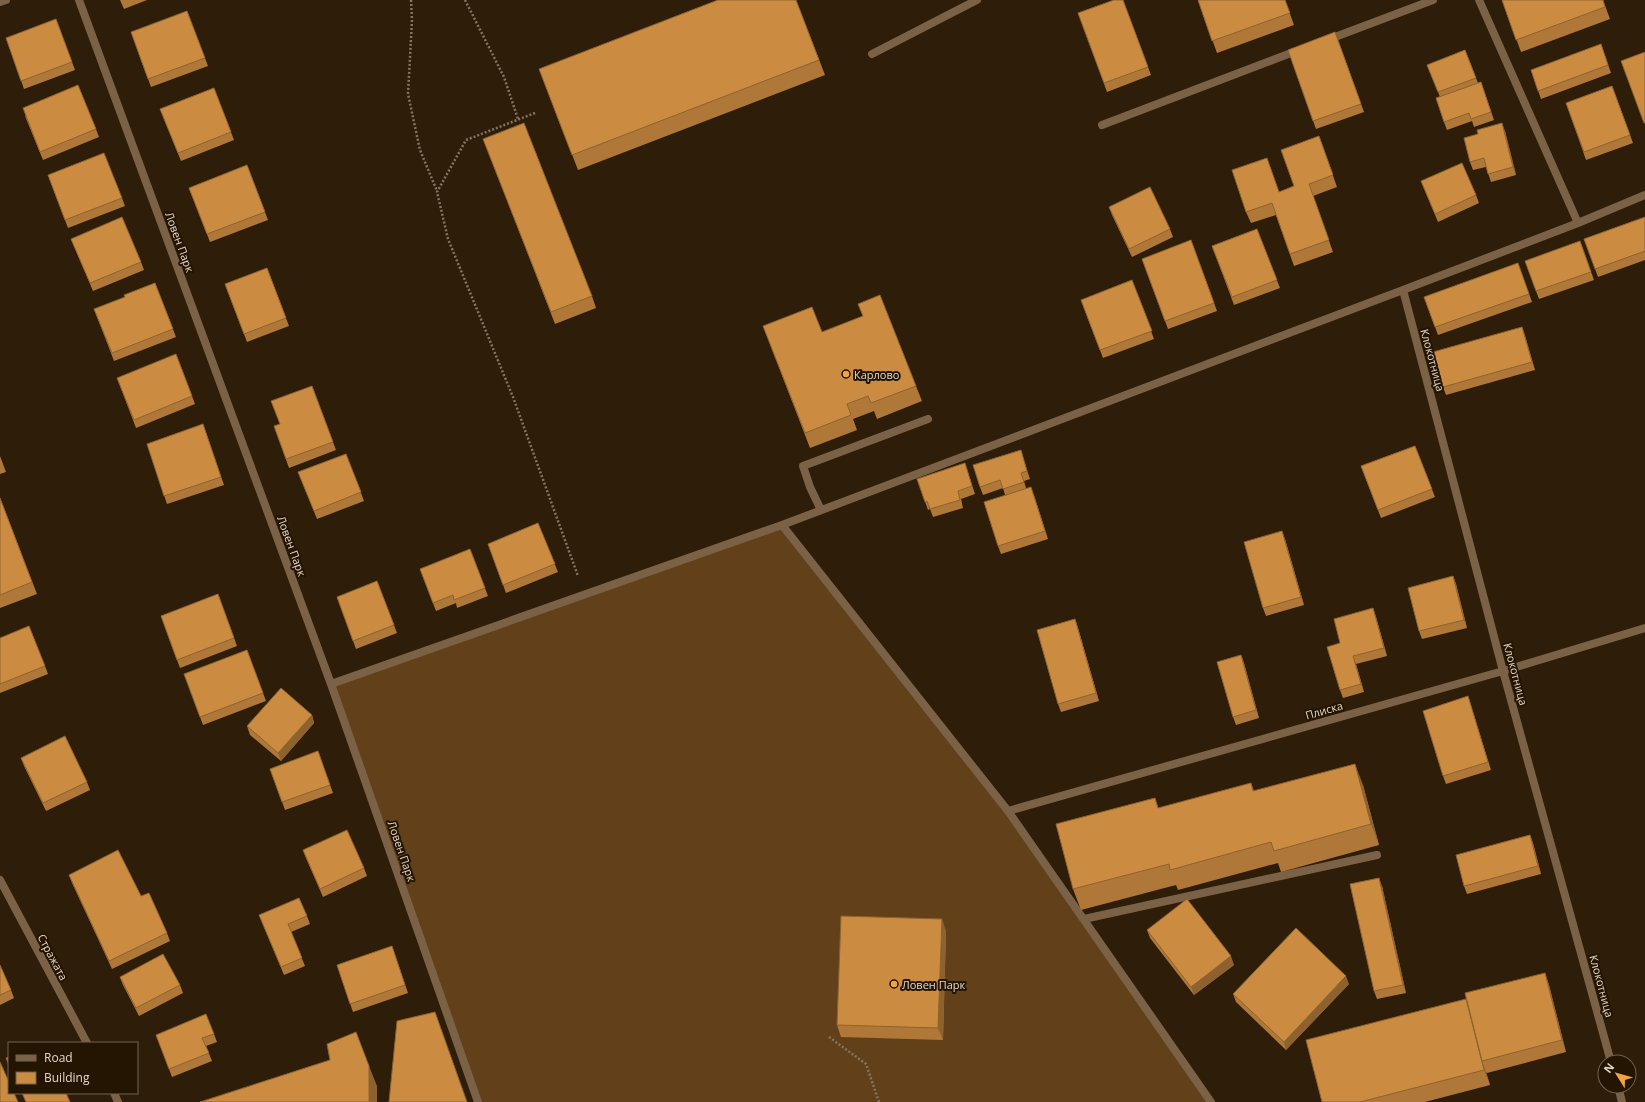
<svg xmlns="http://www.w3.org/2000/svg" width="1645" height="1102" font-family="'Open Sans',sans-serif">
<rect width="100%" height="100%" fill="#2e1d09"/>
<path fill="#62411a" d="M782,525L1008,811L1211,1102H478L331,684Z"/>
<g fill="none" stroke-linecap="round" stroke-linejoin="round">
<path stroke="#837564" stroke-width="2.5" stroke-dasharray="2 2" stroke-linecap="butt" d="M411,0L412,20L408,94L420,150L437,191
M465,0L504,77L518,119
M535,113L466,140L437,192L448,239L513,397L578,576
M829,1037L866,1064L879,1102"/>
<path stroke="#7b6146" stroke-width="8" d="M872,54L977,0
M821,510L810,487L803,466L928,419"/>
<path stroke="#7b6146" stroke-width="8" d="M79,0L331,684L478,1102
M1479,0L1578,223
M0,2L6,0
M1327,40L1433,0
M1102,125L1299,50
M1403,290L1503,671L1611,1062
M782,525L1008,811L1211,1102
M331,684L782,525L1403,290L1578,223L1645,195
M1008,811L1503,671L1645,628
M0,880L87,1043
M1084,919L1377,855
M1618,1086L1622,1102
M114,1093L118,1102"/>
</g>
<path fill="#af7839" d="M120,0H147L124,9Z
M796,0L825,75L578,170L545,84Z
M1123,0L1151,75L1107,92L1078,13Z
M1198,0H1285L1294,25L1217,53Z
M1502,0H1603L1610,19L1521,52Z
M56,19L75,70L24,89L6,38Z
M131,32L205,58L208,66L151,87Z
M1335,32L1364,112L1316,129L1288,50Z
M1601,44L1611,73L1541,99L1531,70Z
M1465,50L1478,83L1481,82L1494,120L1474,127L1472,121L1447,130L1444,122L1440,97L1427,65Z
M1612,86L1633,143L1586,160L1566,103Z
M214,88L234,140L181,161L160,109Z
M25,116L96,129L99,137L43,160Z
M1505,131L1516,175L1491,182L1486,167L1473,170L1470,162Z
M1319,136L1337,187L1313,196L1333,252L1294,266L1276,215L1251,223L1246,212L1294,186Z
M488,151L592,296L596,308L555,324Z
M247,165L268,220L210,242L189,188Z
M48,175L122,198L125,206L68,228Z
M1421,181L1476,195L1479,203L1438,222Z
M1109,207L1170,229L1173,237L1132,257L1112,215Z
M1645,217V260L1598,277L1584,239Z
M1257,229L1280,288L1234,305L1212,246Z
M71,239L141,262L144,270L93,291Z
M1191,240L1217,311L1168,329L1142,259Z
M1580,241L1594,280L1539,299L1525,261Z
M1518,263L1532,302L1438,335L1424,297Z
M267,268L289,326L247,342L225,284Z
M1132,280L1154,339L1103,358L1081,300Z
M155,283L176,337L114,361L94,309L125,297Z
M858,304L916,386L922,401L877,419L874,411L853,419L857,430L810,448L763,326L822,332L863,316Z
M1522,327L1535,370L1446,395L1443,387Z
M120,386L192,396L195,404L136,428Z
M312,386L336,450L289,468L274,426L280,424Z
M203,424L224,485L167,504L147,444Z
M1415,446L1435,497L1381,518L1361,466Z
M346,454L364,501L317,519L298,472Z
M0,456L6,472L0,474Z
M1023,458L1030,479L1024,481L1026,488L1034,495L1048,539L1001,554L998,546L1005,495L1003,488L983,495L980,487Z
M965,463L975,494L961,499L963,508L933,517L930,509L928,510L917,479Z
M0,498L37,594L0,608Z
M538,523L558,572L506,593L488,544Z
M1285,539L1304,605L1266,616L1263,608Z
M470,549L488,596L457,608L456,603L436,611L420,569Z
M1453,576L1456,584L1467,628L1422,639L1419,631Z
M377,581L397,633L356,649L337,597Z
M218,594L237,646L180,668L161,616Z
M1373,608L1376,617L1387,656L1356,664L1364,692L1343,698L1340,690V643Z
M1075,619L1078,628L1099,701L1061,712L1058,704Z
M0,638L45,666L48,674L0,693Z
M247,650L266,701L203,725L184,674Z
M1241,655L1244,663L1259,718L1236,725L1233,717Z
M1468,696L1491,770L1446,784L1443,776Z
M312,715L314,723L281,761L250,735L247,726Z
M318,751L333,793L285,810L270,769Z
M21,758L87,782L90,790L46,811L24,766Z
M1251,783L1254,791L1363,785L1379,845L1281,872L1278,863L1178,890L1176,885L1081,910L1073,889L1159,808Z
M1530,835L1533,843L1541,874L1467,894L1464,886Z
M303,850L364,868L367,876L323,897L306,858Z
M69,875L141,896L167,933L170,941L112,969L72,883Z
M1382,886L1406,993L1377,999L1374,991Z
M259,915L307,916L310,924L291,932L305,966L284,975Z
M1147,930L1234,965L1194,995L1150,938Z
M946,931L943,1040L841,1037L837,1025Z
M392,946L408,993L353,1012L337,965Z
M0,965L11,990L14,998L0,1005Z
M1545,973L1549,985L1566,1052L1487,1073L1486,1072L1490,1085L1425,1102H1322L1466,999Z
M120,977L180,985L183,993L139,1016L123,985Z
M1349,984L1286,1050L1236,1002L1233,994Z
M214,1034L217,1042L206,1046L212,1061L172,1077L156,1035Z"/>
<path fill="#8e622e" d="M1502,123L1505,131L1516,175L1513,167Z
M1522,327L1525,335L1535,370L1532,362Z
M1282,531L1285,539L1304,605L1301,597Z
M1453,576L1456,584L1467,628L1464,620Z
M1373,608L1376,617L1387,656L1384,648Z
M1075,619L1078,628L1099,701L1096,693Z
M1241,655L1244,663L1259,718L1256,710Z
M1353,656L1356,664L1364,692L1361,684Z
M312,715L314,723L281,761L278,753Z
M1355,764L1363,785L1379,845L1371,824Z
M1530,835L1533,843L1541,874L1538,866Z
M1379,878L1382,886L1406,993L1403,985Z
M942,919L946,931L943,1040L938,1028Z
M1231,956L1234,965L1194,995L1191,987Z
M1545,973L1549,985L1566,1052L1562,1040Z
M1346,976L1349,984L1286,1050L1284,1042Z
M1466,999L1482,1061L1486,1072L1490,1085L1484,1070Z
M369,1066L377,1086V1102H369Z"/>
<path fill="#cb8c42" stroke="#8e622e" d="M718,0H796L819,60L572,155L539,69Z
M1114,0H1123L1148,67L1104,83L1078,13Z
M1198,0H1285L1290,13L1212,41Z
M1502,0H1603L1605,7L1516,40Z
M187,11L205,58L148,79L131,32Z
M56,19L72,62L21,81L6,38Z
M1335,32L1361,104L1313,121L1288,50Z
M1601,44L1608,65L1538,91L1531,70Z
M1465,50L1476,78L1438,92L1427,65Z
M1645,52V123H1644L1621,61Z
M1481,82L1491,112L1471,119L1469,113L1444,122L1436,98Z
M78,85L96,129L40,152L23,108Z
M1612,86L1630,135L1584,152L1566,103Z
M214,88L231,132L178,153L160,109Z
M524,123L592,296L551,312L483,139Z
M1502,123L1513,167L1488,174L1484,158L1470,162L1464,138L1478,134L1477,130Z
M1319,136L1333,175L1309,184L1329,240L1290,254L1272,203L1246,212L1232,170L1267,158L1279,192L1294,186L1281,150Z
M104,153L122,198L65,220L48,175Z
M1462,163L1476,195L1435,214L1421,181Z
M247,165L265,212L207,234L189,188Z
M1150,187L1170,229L1129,249L1109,207Z
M122,217L141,262L90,283L71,239Z
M1645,217V251L1595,269L1584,239Z
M1257,229L1277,280L1232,297L1212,246Z
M1191,240L1214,303L1165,321L1142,259Z
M1580,241L1591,272L1536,291L1525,261Z
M1518,263L1529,294L1435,327L1424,297Z
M267,268L286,318L244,334L225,284Z
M1132,280L1152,331L1100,350L1081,300Z
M155,283L173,329L112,353L94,309L125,297L124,295Z
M880,295L916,386L871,403L868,396L847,404L851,415L805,433L763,326L812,307L822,332L863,316L858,304Z
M1522,327L1532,362L1443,387L1433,352Z
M176,354L192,396L134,420L117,378Z
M312,386L333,442L286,459L274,426L280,424L271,401Z
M203,424L221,477L164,496L147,444Z
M1415,446L1432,489L1378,510L1361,466Z
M1021,450L1027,471L1021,473L1024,482L1003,489L1000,480L980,487L973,465Z
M346,454L361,492L314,511L298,472Z
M965,463L972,486L958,491L960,500L930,509L927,501L925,502L917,479Z
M1031,487L1045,531L998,546L984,502Z
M0,498L32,582L0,595Z
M538,523L555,564L503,585L488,544Z
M1282,531L1301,597L1263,608L1244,542Z
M470,549L485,588L454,600L453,595L433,603L420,569Z
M1453,576L1464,620L1419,631L1408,588Z
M377,581L394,625L353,641L337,597Z
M218,594L234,638L177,660L161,616Z
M1373,608L1384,648L1353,656L1361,684L1340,690L1327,647L1340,643L1334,619Z
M1075,619L1096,693L1058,704L1037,630Z
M29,626L45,666L0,684V638Z
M247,650L263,693L200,717L184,674Z
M1241,655L1256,710L1233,717L1217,662Z
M281,688L312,715L278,753L247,726Z
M1468,696L1488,762L1443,776L1423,711Z
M65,736L87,782L43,803L21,758Z
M318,751L330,785L282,802L270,769Z
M1355,764L1371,824L1274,851L1271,842L1170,870L1169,864L1073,889L1056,824L1155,798L1158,808L1251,783L1253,791Z
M347,830L364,868L320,889L303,850Z
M1530,835L1538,866L1464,886L1456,855Z
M118,850L141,896L149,893L167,933L109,961L69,875Z
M1379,878L1403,985L1374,991L1350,884Z
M299,898L307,916L288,924L302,958L281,967L259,915Z
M1187,899L1231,956L1191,987L1147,930Z
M841,916L942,919L938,1028L837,1025Z
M1296,928L1346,976L1284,1042L1233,994Z
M392,946L405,985L350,1004L337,965Z
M163,954L180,985L136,1008L120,977Z
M0,965L11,990L0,995Z
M1545,973L1562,1040L1482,1061L1465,993Z
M1466,999L1484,1070L1360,1102H1322L1306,1040Z
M435,1012L467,1102H389L397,1021Z
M206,1014L214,1034L202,1038L209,1053L169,1069L156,1035Z
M356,1032L369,1066V1102H200L330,1060L327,1044Z
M9,1057V1065L6,1058Z
M0,1062L9,1082V1093H14L18,1102H0Z
M22,1093H66L70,1102H26Z"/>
<g fill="#f3a442" stroke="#241402" stroke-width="1.5">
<circle cx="846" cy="374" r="4"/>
<circle cx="894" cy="984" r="4"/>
</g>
<g text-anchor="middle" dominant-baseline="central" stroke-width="4" stroke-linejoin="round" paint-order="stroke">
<g font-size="11" fill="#e2d6ca" stroke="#241402">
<text transform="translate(180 242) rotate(70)">Ловен Парк</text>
<text transform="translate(1433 360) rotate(75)">Клокотница</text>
<text transform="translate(292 546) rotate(70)">Ловен Парк</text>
<text transform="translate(1516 674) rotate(75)">Клокотница</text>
<text transform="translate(1324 710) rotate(-16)">Плиска</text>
<text transform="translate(402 851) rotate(71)">Ловен Парк</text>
<text transform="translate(53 957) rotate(62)">Стражата</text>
<text transform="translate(1602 986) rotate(75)">Клокотница</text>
</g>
<g font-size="11" fill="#e2d6ca" stroke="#241402" text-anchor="start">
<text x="854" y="374">Карлово</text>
<text x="902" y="984">Ловен Парк</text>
</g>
</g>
<rect x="8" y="1042" width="130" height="52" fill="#241402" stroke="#706252"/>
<rect x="16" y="1055" width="20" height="6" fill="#7b6146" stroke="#706252"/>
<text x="44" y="1062" font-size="12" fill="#e2d6ca">Road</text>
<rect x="16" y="1072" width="20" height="12" fill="#cb8c42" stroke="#706252"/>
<text x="44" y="1082" font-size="12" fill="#e2d6ca">Building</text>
<g transform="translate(1617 1074) rotate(307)"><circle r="19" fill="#241402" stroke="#706252"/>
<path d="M0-3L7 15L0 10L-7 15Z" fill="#f3a442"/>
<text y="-6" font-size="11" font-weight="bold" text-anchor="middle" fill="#e2d6ca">N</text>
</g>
</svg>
